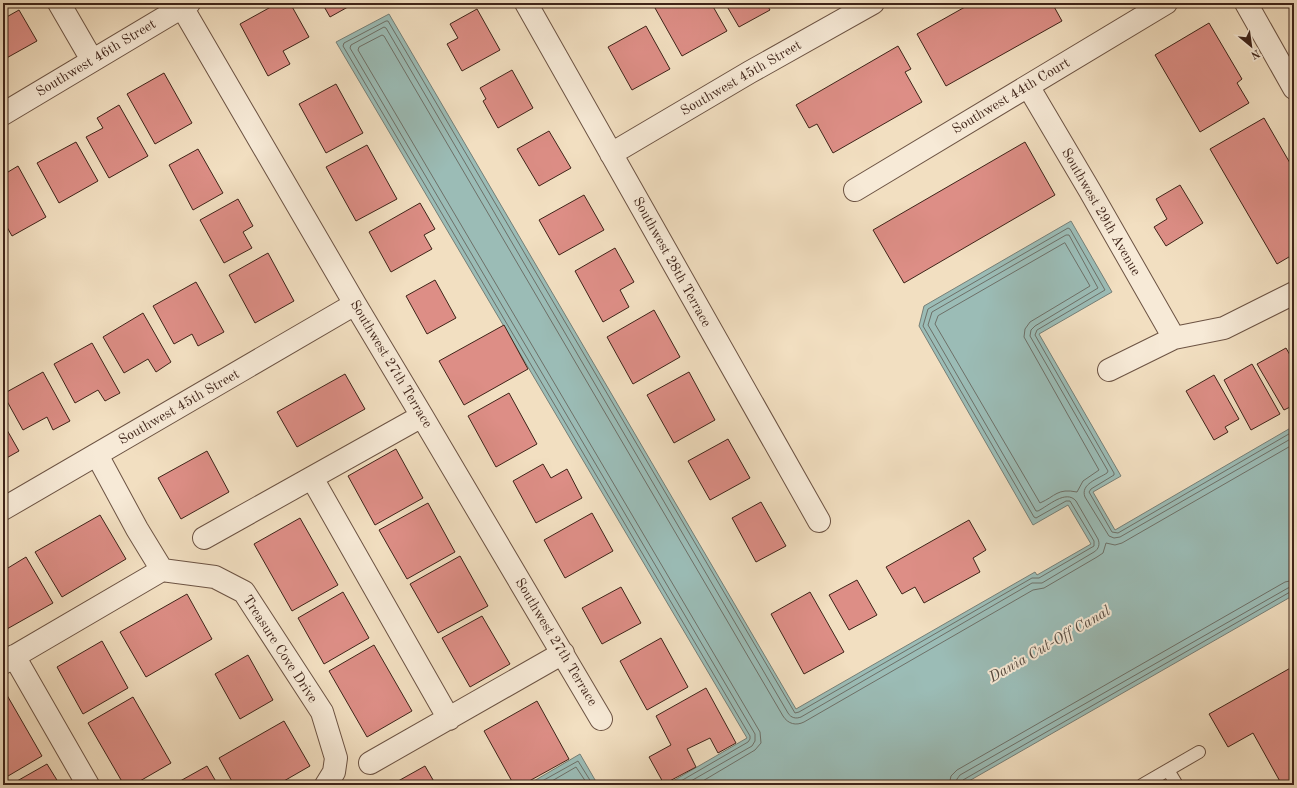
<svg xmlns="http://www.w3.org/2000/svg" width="1297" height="788" font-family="'Old Standard TT',serif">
<rect width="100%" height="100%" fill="#f2dfc1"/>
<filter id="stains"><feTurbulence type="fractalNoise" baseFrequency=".005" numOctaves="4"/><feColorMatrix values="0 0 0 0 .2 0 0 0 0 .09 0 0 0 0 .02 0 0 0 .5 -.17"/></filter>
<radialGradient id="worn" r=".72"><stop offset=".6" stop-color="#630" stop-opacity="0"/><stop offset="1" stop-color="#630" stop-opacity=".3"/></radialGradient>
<path fill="#9bbcb6" stroke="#767f77" d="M389,14L796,709L1035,572L1037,575L1091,544L1068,505L1033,525L919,326L924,306L1071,221L1112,292L1039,334L1121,476L1093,492L1115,530L1294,426V595L962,785H666L747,738L336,42Z
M580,754L598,785H527Z"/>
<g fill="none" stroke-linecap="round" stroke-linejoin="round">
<path stroke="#6d7068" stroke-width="1" d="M1065,243L1090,286L1030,322L1025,329L1024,337L1099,470L1083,481L1077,492C1057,488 1056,496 1040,503L935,324L938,316Z
M535,785L578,761L593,785
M545,785L576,767L588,785
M674,785L748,742L750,739V736L343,46L344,43L386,21H388L795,713L799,712L1032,578H1039L1094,546V541L1070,501H1066L1036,518L1034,517L923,326L928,309L1068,228L1070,229L1105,290L1037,330L1035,335L1114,473V475L1091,489L1089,492L1112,532L1118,533L1294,431
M684,785L752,746L755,741V734L350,48L351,45L384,27L386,28L788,713C791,718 796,719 801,717L1032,583H1042L1094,552C1099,549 1100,544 1098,539L1076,501C1066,489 1048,506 1038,511H1036L928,325L932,312L1066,235H1069L1098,288L1035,326L1031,330L1030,336L1108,471L1107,473C1098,479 1080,484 1085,497L1109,536L1114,538L1120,537L1294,437
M696,785L755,750L761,743L760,732L358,50L359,47L382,35L384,36L783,716C788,724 796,726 804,722L1033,590L1044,588L1097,557L1103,553L1106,543L1115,545L1122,543L1294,444
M949,785L951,776L957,770L1285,582L1294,580
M955,785L957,779L960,775L1288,588L1294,586
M960,785L963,780L1290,592L1294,591"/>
</g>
<path fill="#dd8e86" stroke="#3f2419" d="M278,3H290L309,37L283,51L290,64L268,76L240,24Z
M322,3H355L330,17Z
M664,3H711L727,31L682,56L655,8Z
M725,3H766L770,10L739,27Z
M972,3H1052L1062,21L946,86L917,34Z
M477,9L500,50L462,71L447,44L458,38L450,24Z
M19,10L37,41L3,60V19Z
M1209,23L1242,79L1237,83L1249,103L1200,132L1155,55Z
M646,26L670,69L632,90L608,47Z
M898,46L911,69L905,72L922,102L833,153L817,124L809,128L796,105Z
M512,70L533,108L498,128L483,101L486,99L480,88Z
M164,73L192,123L155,144L127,94Z
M336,84L363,133L326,153L299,104Z
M119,105L148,156L109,178L86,137L103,128L97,118Z
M1264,118L1294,170V254L1277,264L1210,149Z
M549,131L571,168L539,186L517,149Z
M76,142L98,181L59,203L37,163Z
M1025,142L1055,195L904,283L873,230Z
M367,145L397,199L356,221L326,167Z
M198,149L223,193L193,210L169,165Z
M18,166L46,217L12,236L3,220V175Z
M1180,185L1203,223L1166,246L1154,227L1167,219L1156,199Z
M584,195L604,230L559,255L539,220Z
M238,199L253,226L243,232L252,248L224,263L200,220Z
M420,203L435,229L424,235L432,249L391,272L369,232Z
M615,248L634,282L620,290L629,307L603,322L575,271Z
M268,253L294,301L255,323L229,275Z
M435,280L456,318L427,334L406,296Z
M196,282L224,332L198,346L192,334L174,344L153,306Z
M654,310L680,357L633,384L607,337Z
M143,313L171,362L156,372L148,359L124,373L103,337Z
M504,325L528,369L464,405L439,361Z
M92,343L120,393L105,401L98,390L75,403L54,364Z
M1286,348L1294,362V405L1284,410L1257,364Z
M1252,364L1280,414L1251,430L1224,380Z
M43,372L70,421L53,430L47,417L23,430L3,394Z
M689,372L715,420L674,443L647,395Z
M345,374L365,409L297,447L277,412Z
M1214,375L1239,419L1225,427L1228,432L1214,440L1186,391Z
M509,393L537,444L496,467L468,416Z
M3,423L19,451L3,460Z
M728,439L750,478L710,500L688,461Z
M396,449L423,498L375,525L348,476Z
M207,451L229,492L181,519L158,478Z
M543,464L551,478L567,469L582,498L536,523L513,481Z
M761,502L786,546L756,562L732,518Z
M428,503L455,552L407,579L379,530Z
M592,513L613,551L565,578L544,540Z
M100,515L126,559L62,597L35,552Z
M300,518L338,585L292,611L254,544Z
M969,520L986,550L973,558L980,572L924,603L915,587L902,594L886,567Z
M460,556L488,606L438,633L410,584Z
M26,557L53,603L7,629L3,622V571Z
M857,580L877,615L849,630L829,595Z
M621,587L641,623L602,644L582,608Z
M343,592L369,638L324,664L298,618Z
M810,592L844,652L804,674L771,614Z
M187,594L212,639L146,677L120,632Z
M482,616L510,664L470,687L442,638Z
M661,638L688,687L647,710L620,661Z
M102,641L128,688L83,714L57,667Z
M374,645L412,711L367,737L329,671Z
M248,655L273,700L240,719L215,674Z
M1294,666V785H1282L1253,733L1228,747L1209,714Z
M706,688L736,743L718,753L710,738L687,749L696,767L664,784L649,757L671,745L656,716Z
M3,690H4L42,756L3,779Z
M133,697L171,763L133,785H124L88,723Z
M537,701L569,759L522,785H514L484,731Z
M284,721L310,766L277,785H234L219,758Z
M47,764L60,785H10Z
M207,766L218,785H173Z
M425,766L436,785H391Z"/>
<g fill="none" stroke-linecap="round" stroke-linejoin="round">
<g stroke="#6c5343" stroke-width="14">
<path id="service" d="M1168,770L1177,785
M1142,785L1199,752"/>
</g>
<g stroke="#6c5343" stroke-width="24">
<path id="minor" d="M59,3L92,60
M526,3L819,521
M1246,3L1294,88
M182,7L355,304L422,416L601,719
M1028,86L1090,191L1174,338
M3,114L189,3
M611,154L750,72L873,3
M855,190L1166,3
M1109,370L1174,338L1224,328L1294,293
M97,455L137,529L162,570
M312,478L449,719
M3,509L355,304
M204,538L422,416
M14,656L88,785
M3,663L162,570L215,577L244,592L322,712L336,758L334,772L326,785
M370,763L563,653"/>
</g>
<use href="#service" stroke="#f7ead7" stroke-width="12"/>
<use href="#minor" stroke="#f7ead7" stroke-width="22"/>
</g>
<g text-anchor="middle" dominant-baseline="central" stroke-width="4" stroke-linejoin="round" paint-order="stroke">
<g font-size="14" fill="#3f2419" stroke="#f7ead7">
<text transform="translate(96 58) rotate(-31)">Southwest 46th Street</text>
<text transform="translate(741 78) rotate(-30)">Southwest 45th Street</text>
<text transform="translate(1011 96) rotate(-31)">Southwest 44th Court</text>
<text transform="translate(1101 212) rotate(60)">Southwest 29th Avenue</text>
<text transform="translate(672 262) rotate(61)">Southwest 28th Terrace</text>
<text transform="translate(391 364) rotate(59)">Southwest 27th Terrace</text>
<text transform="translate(179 407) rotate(-30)">Southwest 45th Street</text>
<text transform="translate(556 642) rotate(59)">Southwest 27th Terrace</text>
<text transform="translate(280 649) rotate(57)">Treasure Cove Drive</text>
</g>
<g font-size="15" font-style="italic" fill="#564a40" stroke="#f7ead7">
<text transform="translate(1050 645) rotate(-30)">Dania Cut-Off Canal</text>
</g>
</g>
<rect width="1297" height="788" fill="none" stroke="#f2dfc1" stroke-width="16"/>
<rect x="4" y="4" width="1289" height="780" fill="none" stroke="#3f2419" stroke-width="2"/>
<rect x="8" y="8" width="1281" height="772" fill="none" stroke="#3f2419"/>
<g transform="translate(1251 46) rotate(151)" stroke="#f7ead7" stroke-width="3" paint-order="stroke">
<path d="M0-3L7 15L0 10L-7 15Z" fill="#3f2419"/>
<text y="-6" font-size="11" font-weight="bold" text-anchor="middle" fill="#3f2419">N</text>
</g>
<rect width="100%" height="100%" filter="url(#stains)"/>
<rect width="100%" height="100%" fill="url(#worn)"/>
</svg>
